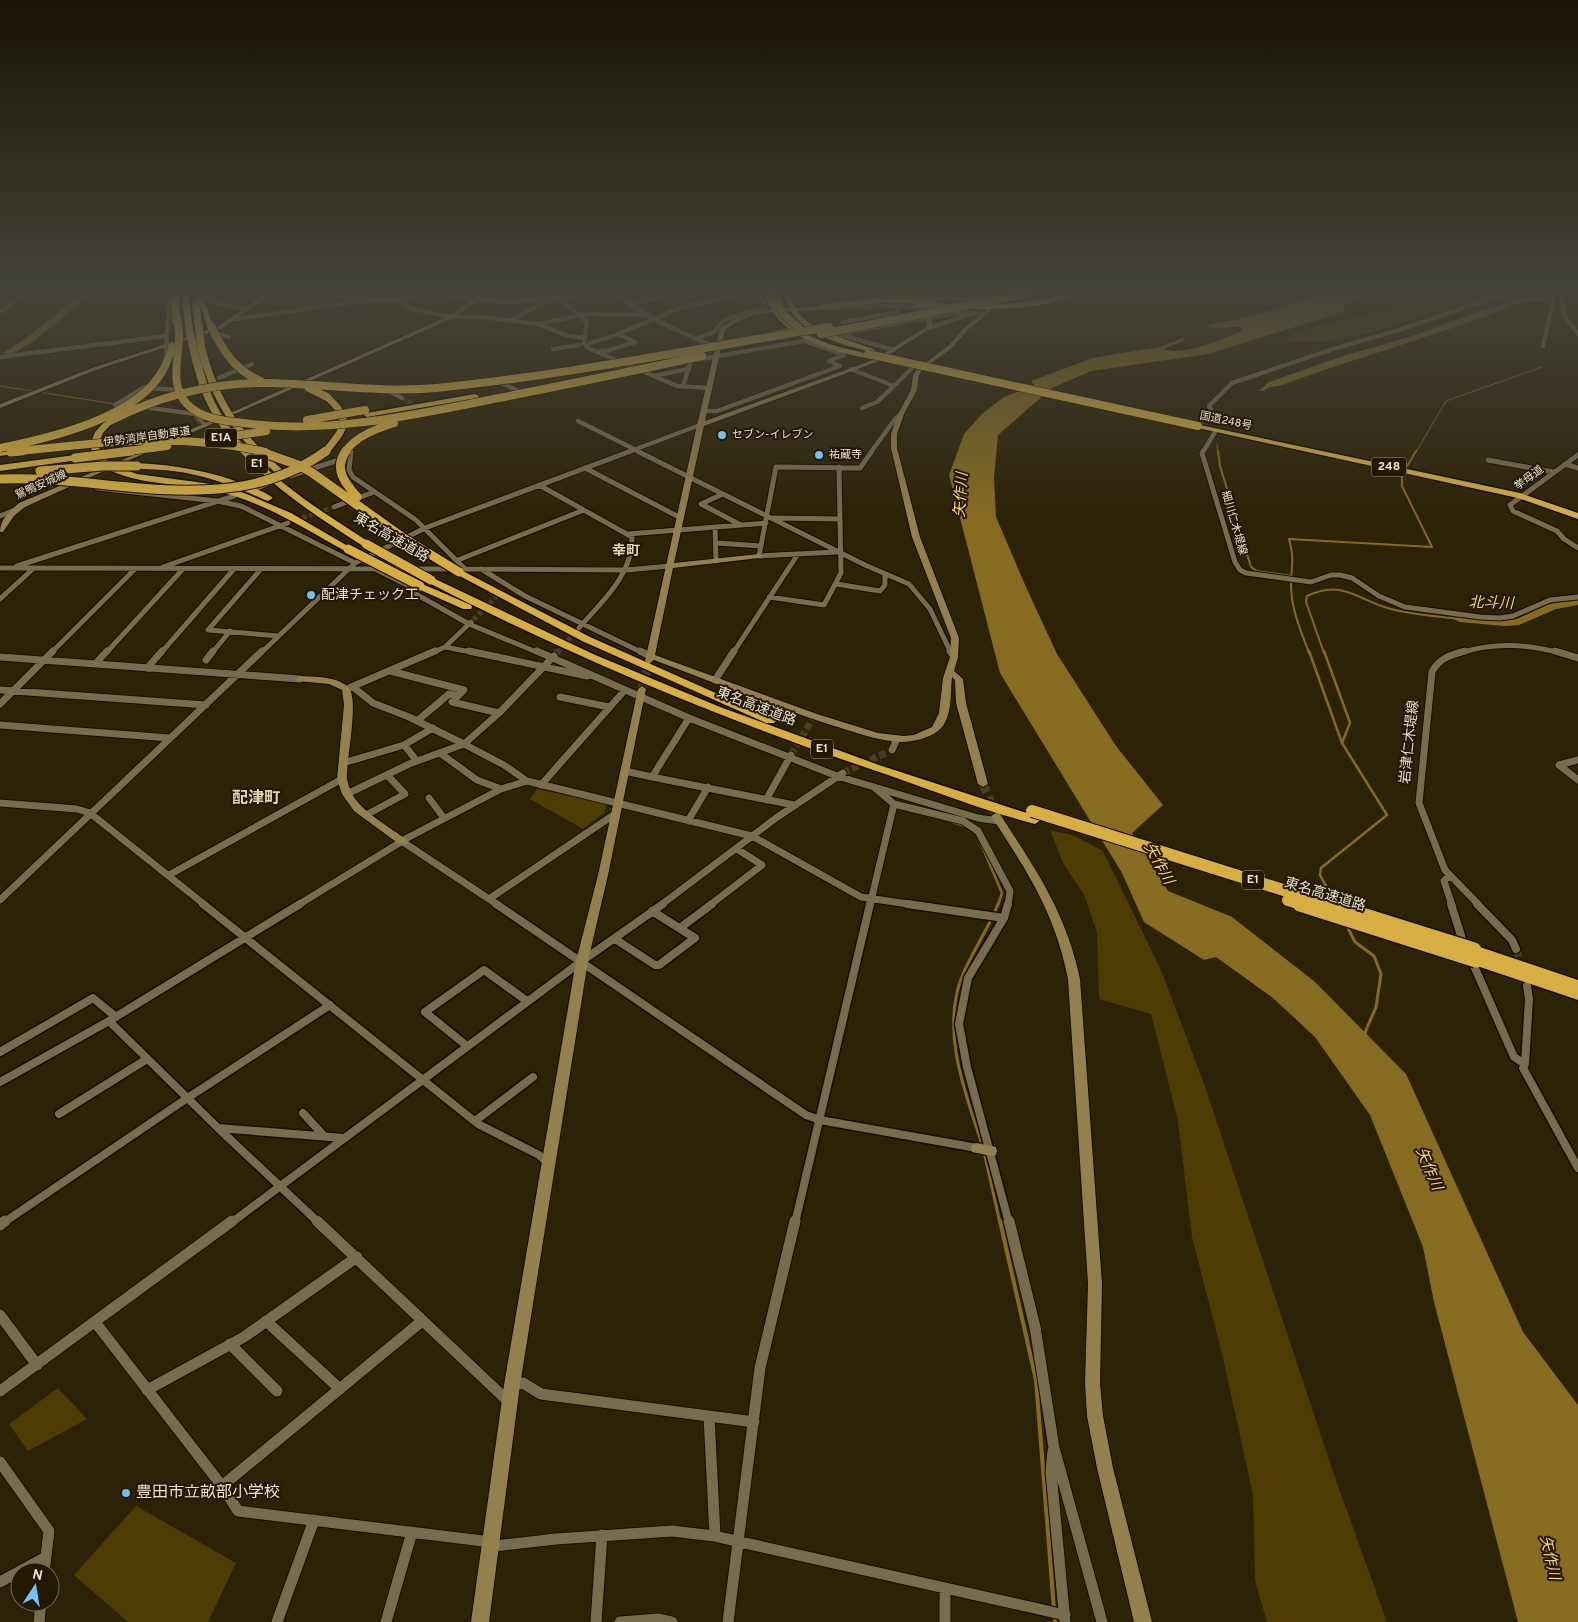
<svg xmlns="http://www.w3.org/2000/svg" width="1578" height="1622" font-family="Overpass,'Noto Sans JP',sans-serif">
<rect width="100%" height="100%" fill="#2c2206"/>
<path fill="#4f3c03" d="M1445,292H1493L1371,333L1329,341H1283L1302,330L1396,307Z
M537,789L607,804L604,813L583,829L530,799Z
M1050,830L1075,836L1103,851L1161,970L1206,1089L1333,1472L1387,1622H1267L1255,1581L1253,1495L1223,1358L1192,1237L1178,1121L1151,1014L1099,999L1097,932L1084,895L1063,863Z
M58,1388L87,1419L28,1451L9,1424Z
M136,1506L236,1563L208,1622H128L74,1575Z"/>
<path fill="#866b20" d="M1331,292H1377L1346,303L1343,312L1208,354L1091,371L1052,388L998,435L994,478L996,517L1026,587L1057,654L1116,746L1163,805L1132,833L1168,891L1232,917L1314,981L1406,1074L1523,1332L1578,1405V1622H1518L1434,1302L1423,1247L1370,1115L1315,1037L1273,998L1216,957L1204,960L1144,922L1122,873L1000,673L949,475L964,434L982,414L1004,397L1034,385L1031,381L1093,358L1160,347L1183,338L1184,341L1163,349C1183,357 1223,338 1243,331L1240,327C1232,327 1213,329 1207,327L1209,325L1244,318Z
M1496,305L1508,308C1432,337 1355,358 1279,386L1270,387L1263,391H1259L1269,382L1346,355L1413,336Z"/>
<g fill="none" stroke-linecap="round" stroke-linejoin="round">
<path stroke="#866b20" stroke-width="1" d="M0,386L115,404
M193,415L199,424
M1217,444L1218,452
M1416,452L1446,401L1542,367"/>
<path stroke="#866b20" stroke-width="2" d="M1218,451L1220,466L1251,567L1257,571L1292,576
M1309,653C1301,631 1291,609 1291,585C1291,565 1295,561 1289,539L1432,547L1402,486V475L1416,451
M1324,653L1306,602L1307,596C1344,579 1357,600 1391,609C1413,615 1437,616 1460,619"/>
<path stroke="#866b20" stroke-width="2.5" d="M1309,651L1342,743L1387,815L1321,868L1320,875L1333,899
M1324,651L1350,723L1342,743
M953,822L965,826
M979,839L1002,893L998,905"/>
<path stroke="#866b20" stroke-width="3" d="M1346,924L1355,942L1374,956L1381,974L1376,1007L1364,1035
M983,1147C966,1095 941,1034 961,979C971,953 988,930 998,904
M984,1152L1000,1223"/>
<path stroke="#866b20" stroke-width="4" d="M1000,1221L1036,1380L1054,1610
M1055,1616V1622"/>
<path stroke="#866b20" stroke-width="4.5" d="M1496,309L1524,299H1550"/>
<path fill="#866b20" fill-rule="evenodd" d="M86,292H96L85,299L34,341L0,361V355L28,337L79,295Z
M1578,599V605L1556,609L1519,625L1504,626L1460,622L1454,619L1460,616L1504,620L1517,619L1549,604Z"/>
<path stroke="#483f25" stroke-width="4.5" stroke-dasharray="4.5 2" stroke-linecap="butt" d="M171,302L202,299
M402,398L421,409"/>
<path stroke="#483f25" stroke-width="5" stroke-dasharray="5 2.5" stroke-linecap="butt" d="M288,523L334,507
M473,620L503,590
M557,653L579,628"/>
<path stroke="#483f25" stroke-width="7" stroke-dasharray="7 3" stroke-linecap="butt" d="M554,656L558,651
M791,755L812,720
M843,773L892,750"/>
<path stroke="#483f25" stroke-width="8" stroke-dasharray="8 4.5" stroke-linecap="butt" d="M1516,949L1522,969"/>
<path stroke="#483f25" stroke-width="9" stroke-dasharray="9 5" stroke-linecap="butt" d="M642,689L649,662
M983,784L996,816"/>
<g stroke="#150b00" stroke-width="5.5">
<path id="street-far4" d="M162,292L163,298L171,302
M207,292L211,302L245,309
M321,292L358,300
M421,292L501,302L560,299
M552,292L587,322L584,343L588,348L677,386L709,388
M614,292C643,316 675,330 709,344
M677,292L694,297
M888,292L908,293
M1560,292L1564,315L1578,334
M406,300L407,307L412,309L451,317H481L538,324L568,336L585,338
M630,305L678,292
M826,305L904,297L964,299L997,292
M828,308L890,306L926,308
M0,312L28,292
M235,319L363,301L406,300L415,292
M511,320L546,302
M843,322L897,312V306
M539,324L585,314L644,315
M929,328L971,314
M211,332L229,337
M773,333L793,329
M695,339L714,332L720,324L729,318L766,308L758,292
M590,343L613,336L680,308L752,292
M1543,346L1555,292
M553,349L580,345
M601,350L607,351L635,342L618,334
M894,350L838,334L956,313L984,314
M166,356L169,302
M0,357L167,336
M696,360L804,341L844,355L829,361L840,366L717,411H703
M851,369L894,386L877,402L862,408
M654,376L688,369
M219,378L252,364
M499,378L503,384L526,394
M683,386L690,364
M894,386L912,368
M144,388L184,390
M385,389L402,398
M115,405L145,387
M143,407L195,414L205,425
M578,421L640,452
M1217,421L1209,406L1232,383L1333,349L1399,330L1509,292
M350,452L351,445
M628,452L700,425
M871,452L895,419L901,414
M1203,452L1215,432"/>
</g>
<g stroke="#150b00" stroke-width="7">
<path id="street-far3" d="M351,451L349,470L353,477L416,520L465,569
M637,451L865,565L909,584L930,609L951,653
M1203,451L1202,453L1235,562L1240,570L1246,573L1311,582L1331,575H1340L1352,578L1379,596L1405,607L1480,617L1500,618L1513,616L1550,600L1578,597
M1578,455L1510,505L1513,511L1557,531L1564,539L1578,548
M1488,460L1553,472
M1565,464L1578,468
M585,468L679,517
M290,476L345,458
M539,485L632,537C633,575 602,601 579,628
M97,488L217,501L241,506L355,563
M257,488L267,484
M723,494L701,504L741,525
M334,507L374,492
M0,516L15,510
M774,518L840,519
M715,527L716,561
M628,534L766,523
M716,543L761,546
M837,552L759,556L776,467L860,468L872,451
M458,560L584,510
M17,566L234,496
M163,567L288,523
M0,568L452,569
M261,569L208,630L279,636
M375,569L405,584L414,593L469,624L539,653
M463,569L627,570L669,566
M481,569L525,596L643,653
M836,584L880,591L885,585V575
M769,597L824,605L841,573L839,467
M0,599L34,568
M445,647L471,622
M51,653L135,569
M106,653L183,569
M161,653L234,569
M212,653L230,631
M261,653L355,563L425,528L631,451
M432,653L445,647L476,653
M733,653L798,554
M1460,653C1494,642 1526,644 1560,653"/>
</g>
<g stroke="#150b00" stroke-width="9">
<path id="street-far2" d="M469,651L587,676
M537,651L689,718L837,776L978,818L999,821
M640,651L650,656
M950,651L954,657
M1465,651C1451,655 1439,658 1432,672L1419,803L1445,870L1479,905
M1555,651L1578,658
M0,657L300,679
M206,660L213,651
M95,664L107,651
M147,668L162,651
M390,671L464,690L452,702L499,713
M715,680L734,651
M353,687L373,703L409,717L464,744L504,765L527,781L752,836L861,897L915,905
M349,688L435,651
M0,690L206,705
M560,697L609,707
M0,704L53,651
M689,718L652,777L794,805
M417,721L449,694L458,696
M0,725L170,738
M404,745L417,761
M892,750L897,739
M440,753L477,780L501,789
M343,763L404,745L433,728
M1559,765L1578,780
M1559,765L1578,760
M625,771L652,777
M541,785L624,691
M347,794L409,764L464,744L499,713L554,656
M429,798L444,818
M766,800L791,755
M0,803L77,809L90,813L205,905
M894,804L963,821L978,831L1010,891L1008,905
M366,815L405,794L387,775
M688,821L708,787
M403,842L498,905
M169,875L342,779
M1449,876L1444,881L1452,905
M489,899L615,814
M0,900L262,651
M298,905L409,837L501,789L527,781
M661,905L776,818L843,773
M710,905L762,865L737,849
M870,905L894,804L875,788"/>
</g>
<g stroke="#150b00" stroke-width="11">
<path id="street-far1" d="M203,904L478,1124L539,1155L548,1163
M496,904L806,1115L820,1120L977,1148
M907,904L1004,918L1008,904
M1451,904L1464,945
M1477,904L1512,940L1516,949
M1004,918L968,978L959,1024L967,1067L1009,1223
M680,928L712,904
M615,939L655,965H659L695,938L652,911
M1471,959L1514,1057L1525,1064
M1527,986L1529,999L1525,1064L1523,1068L1578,1168
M109,1021L218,1128L343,1138
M467,1046L425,1012L484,970L527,1001
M0,1052L93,998L116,1017
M0,1082L109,1021L300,904
M303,1113L324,1136
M59,1114L147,1059
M475,1121L533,1077
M218,1128L319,1223
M3,1223L186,1099L330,1005
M231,1223L582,961L663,904
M795,1223L870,904"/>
</g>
<g stroke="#150b00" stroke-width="13">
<path id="street" d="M317,1221L509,1402
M1009,1221L1035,1327L1054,1448L1102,1622
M0,1225L5,1221
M0,1315L37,1365
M266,1321L340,1389
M95,1322L222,1486L238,1511L483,1541L494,1546L556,1539L672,1531L714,1536L1065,1615
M230,1344L277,1391
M512,1385L523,1383L541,1394L754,1422
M147,1390L244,1337L357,1257
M0,1391L232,1221
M709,1416L715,1536
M1053,1451L1051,1472L1065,1622
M0,1462L49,1531L44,1572
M222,1486L422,1321
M0,1582L46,1557
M945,1589V1622
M39,1622L41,1602
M277,1622L314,1520
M386,1622L412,1532
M596,1622L602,1535
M620,1622L659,1619L672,1622
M728,1622L760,1368L795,1221"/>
</g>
<g stroke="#150b00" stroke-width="2">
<path id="secondary" d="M267,292H274L221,329L96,370L0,408V404L92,368L217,327Z
M477,292H483L479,300L453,318L235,414L230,413L449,316L475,298Z
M586,292H597L560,301L557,299Z
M922,292H928C925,305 935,315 932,328L877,362L704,426L674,563L759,554L763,556L759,558L673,568L655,655L817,714L878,733L903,736L914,735L932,727L939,713L943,678L950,657L951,638L912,537L891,448V434L898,414L911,390L913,375L918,368L948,346L964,328L987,309H991V311L968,330L952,348L922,370L919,375L917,390L904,414L897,434V448L920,537L959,638L958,657L954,671L963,679L966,703L988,784L983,787L978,784L956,703L955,680L952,677C950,694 953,720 938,731C929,738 913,742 902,742C876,741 852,731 828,724C769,705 712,682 654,660L649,664L645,661L697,425L720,328C751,305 792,309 828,306L831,308L828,310C793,312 754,307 725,330L705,421L873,360L926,327C929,315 919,305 922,292Z
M212,420L215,422L214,423L125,462L120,461Z
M100,469L104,471L102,472L25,507L14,516L3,532H0C0,519 10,511 19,503Z
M300,676C314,677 337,676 348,687C360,698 346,760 347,778C347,782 350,788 351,792C360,811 390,827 407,840L408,842L407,844H399L354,811L342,794L337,779L344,705L342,690L329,684L297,681L296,679Z
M642,686L646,689L608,875L588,961L520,1385L489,1622H471L504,1385L576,961L598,875L638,689Z
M996,813L1000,814C1036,870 1066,912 1080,979L1102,1284L1100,1383L1103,1416L1113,1468L1152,1622H1134L1097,1468L1087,1416L1085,1383L1088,1284L1068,979C1055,913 1027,871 991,816Z
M977,1143L996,1147L997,1151L996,1155L991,1156L972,1152L971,1148L972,1144Z"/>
</g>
<g stroke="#150b00" stroke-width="3">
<path id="highway" d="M182,292H188L193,329L189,331L185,329Z
M195,292H201L214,328L207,326L199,302L203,328L199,330L195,328L192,302L195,300L198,302Z
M764,292H770C780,326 811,339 843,348C851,350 862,351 869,356L865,358C825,349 776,337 764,292Z
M785,292H791L793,304L798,313L808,322L836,336L876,350L872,352C840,344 788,332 785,292Z
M1037,292L1025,296L1022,294L1025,292Z
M1073,292H1083C1077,297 1066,298 1058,301C1015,312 973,310 930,306L927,304L930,302C980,307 1025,306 1073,292Z
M882,299H918L921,301L918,303H882L820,309L817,307L820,305Z
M198,344L205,346C218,400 243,436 285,472V476H279C245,446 218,413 204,370C201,363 197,352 198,344Z
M190,345L197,347C203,369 208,392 220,412C253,470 315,507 369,542V546H363C296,503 216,453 195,371C193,363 189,353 190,345Z
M475,394L479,396L478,398L367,417L363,415L367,413Z
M324,395H330C356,419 349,429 329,453L326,454L322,451C339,428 350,422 324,399Z
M107,419L114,421L103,433L98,445L103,457L115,466L137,474L211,484L244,493L291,513L353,549L348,552L345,551C305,529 265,503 220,492C184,483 145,486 111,471C100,466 93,457 90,445L95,432Z
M1195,424L1520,493L1578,513V519L1518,498L1198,428H1195Z
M11,449L14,450V454L0,456V450Z
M75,455L79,458L78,460L0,471V465Z
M137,463C175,465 213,471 248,486C256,489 266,492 273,498L268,501L265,500C235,486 205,475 173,471C160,469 146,470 134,468L133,466Z
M459,569L590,637L774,719L776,721L774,723H766L582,641L456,574V570Z
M431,577L593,654L720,707L879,765L1039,817L1041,820L1035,824C985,811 936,792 888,775C729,722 576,659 427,582L426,580Z
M420,583L471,605L472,607L471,609H463L416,588L415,586Z
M1474,945L1578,980V1000L1471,964L1469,960L1475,955L1469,954L1467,950L1469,946Z"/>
</g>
<use href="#street-far4" stroke="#786c4f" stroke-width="4.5"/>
<use href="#street-far3" stroke="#786c4f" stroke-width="5"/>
<use href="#street-far2" stroke="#786c4f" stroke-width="7"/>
<use href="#street-far1" stroke="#786c4f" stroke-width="8"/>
<use href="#street" stroke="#786c4f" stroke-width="11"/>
<use href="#secondary" fill="#94804c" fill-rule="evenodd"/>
<use href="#highway" fill="#d6ae44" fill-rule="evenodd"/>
<g stroke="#150b00" stroke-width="9" stroke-linecap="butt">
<path id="highway-bridge-far3" d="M175,296L176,320
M775,296L783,314L799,328
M919,303L930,304
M176,313C177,320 179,328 179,335C179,359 169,385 187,404C201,419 225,421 244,423C333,435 422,413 509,396C574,383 638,370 702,356
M211,326C223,351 234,369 260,381
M199,328L201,346
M189,329L193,347
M821,334L1025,294
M868,354L1198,426
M309,388L327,397
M307,420L365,410
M110,421C161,395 213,382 270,383C326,384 381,393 436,388C568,375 698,348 829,327
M214,439L266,431
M0,448C50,438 137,418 163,370C167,363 169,355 172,348
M11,452C98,442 179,432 265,452
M121,452L167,446
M345,452C356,436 376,429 394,423"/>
</g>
<g stroke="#150b00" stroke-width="11" stroke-linecap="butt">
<path id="highway-bridge-far2" d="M259,451L298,465L311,472L402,537L459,572
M346,451C333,469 345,483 357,497
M11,452L22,451
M75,458L131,451
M40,471L103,466H137
M0,479C108,474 229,522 326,451
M366,544L431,580
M348,549L420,586"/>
</g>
<g stroke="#150b00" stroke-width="14" stroke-linecap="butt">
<path id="highway-bridge-far1" d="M1032,811L1331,905
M1288,900L1304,905"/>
</g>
<g stroke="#150b00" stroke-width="18" stroke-linecap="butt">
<path id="highway-bridge" d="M1300,904L1476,960
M1327,904L1474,950"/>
</g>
<use href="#highway-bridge-far3" stroke="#d6ae44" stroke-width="8"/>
<use href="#highway-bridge-far2" stroke="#d6ae44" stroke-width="9"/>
<use href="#highway-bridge-far1" stroke="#d6ae44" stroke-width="12"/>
<use href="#highway-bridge" stroke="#d6ae44" stroke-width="15"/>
</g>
<linearGradient id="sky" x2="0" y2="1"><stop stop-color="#181303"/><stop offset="0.56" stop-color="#45443b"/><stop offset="1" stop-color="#45443b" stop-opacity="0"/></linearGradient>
<rect width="1578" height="519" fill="url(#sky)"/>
<g fill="#70c1f4" stroke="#231800" stroke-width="2">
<circle cx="722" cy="435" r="5"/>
<circle cx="819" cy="455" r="5"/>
<circle cx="311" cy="595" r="5"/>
<circle cx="126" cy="1493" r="5"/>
</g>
<g text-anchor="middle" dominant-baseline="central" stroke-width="4" stroke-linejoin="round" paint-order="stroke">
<g font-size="11" fill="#e8e2d2" stroke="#231800">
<text transform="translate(1226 421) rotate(12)">国道248号</text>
<text transform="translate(147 437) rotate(-8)">伊勢湾岸自動車道</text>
<text transform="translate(1529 478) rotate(-36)">挙母道</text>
<text transform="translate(41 485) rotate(-24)">鴛鴨安城線</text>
<text transform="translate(1234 523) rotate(74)">細川仁木堤線</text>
</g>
<g font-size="11" fill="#e8e2d2" stroke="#231800" text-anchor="start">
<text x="732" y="435">セブン-イレブン</text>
<text x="829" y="455">祐蔵寺</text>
</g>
<g fill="#231800" stroke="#ada593" stroke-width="1">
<rect x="205" y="428.5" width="32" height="19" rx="4"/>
<rect x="246" y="454.5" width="22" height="19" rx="4"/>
<rect x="1371.5" y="457.5" width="35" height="19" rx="4"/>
<rect x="811" y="739.5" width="22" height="19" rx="4"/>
<rect x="1242" y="870.5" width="22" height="19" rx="4"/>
</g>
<g font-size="12" font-weight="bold" fill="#e8e2d2">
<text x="221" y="438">E1A</text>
<text x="257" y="464">E1</text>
<text x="1389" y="467">248</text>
<text x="822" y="749">E1</text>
<text x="1253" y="880">E1</text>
</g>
<g font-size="14" fill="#e8e2d2" stroke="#231800">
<text transform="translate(391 538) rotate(30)">東名高速道路</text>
<text transform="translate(756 707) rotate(21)">東名高速道路</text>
<text transform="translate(1410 742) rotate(-84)">岩津仁木堤線</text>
<text transform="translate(1325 895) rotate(17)">東名高速道路</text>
</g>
<g font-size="14" font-weight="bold" fill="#e3d6b6" stroke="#231800">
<text x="626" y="551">幸町</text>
</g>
<g font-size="14" fill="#e8e2d2" stroke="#231800" text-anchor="start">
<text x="321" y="595">配津チェック工</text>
</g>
<g font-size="15" font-style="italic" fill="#fcd470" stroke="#231800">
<text transform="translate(962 495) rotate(-86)">矢作川</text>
<text transform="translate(1491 604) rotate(1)">北斗川</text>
<text transform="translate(1158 864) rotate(61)">矢作川</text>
<text transform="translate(1428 1169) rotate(67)">矢作川</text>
<text transform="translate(1549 1558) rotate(77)">矢作川</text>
</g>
<g font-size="16" font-weight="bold" fill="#e3d6b6" stroke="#231800">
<text x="256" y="799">配津町</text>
</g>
<g font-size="16" fill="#e8e2d2" stroke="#231800" text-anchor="start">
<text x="136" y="1493">豊田市立畝部小学校</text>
</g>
</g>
<g transform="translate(35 1587) rotate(12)"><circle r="24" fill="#231800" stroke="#726954"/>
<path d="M0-4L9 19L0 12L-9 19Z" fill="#70c1f4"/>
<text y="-8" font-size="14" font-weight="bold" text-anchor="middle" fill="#e8e2d2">N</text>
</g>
</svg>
